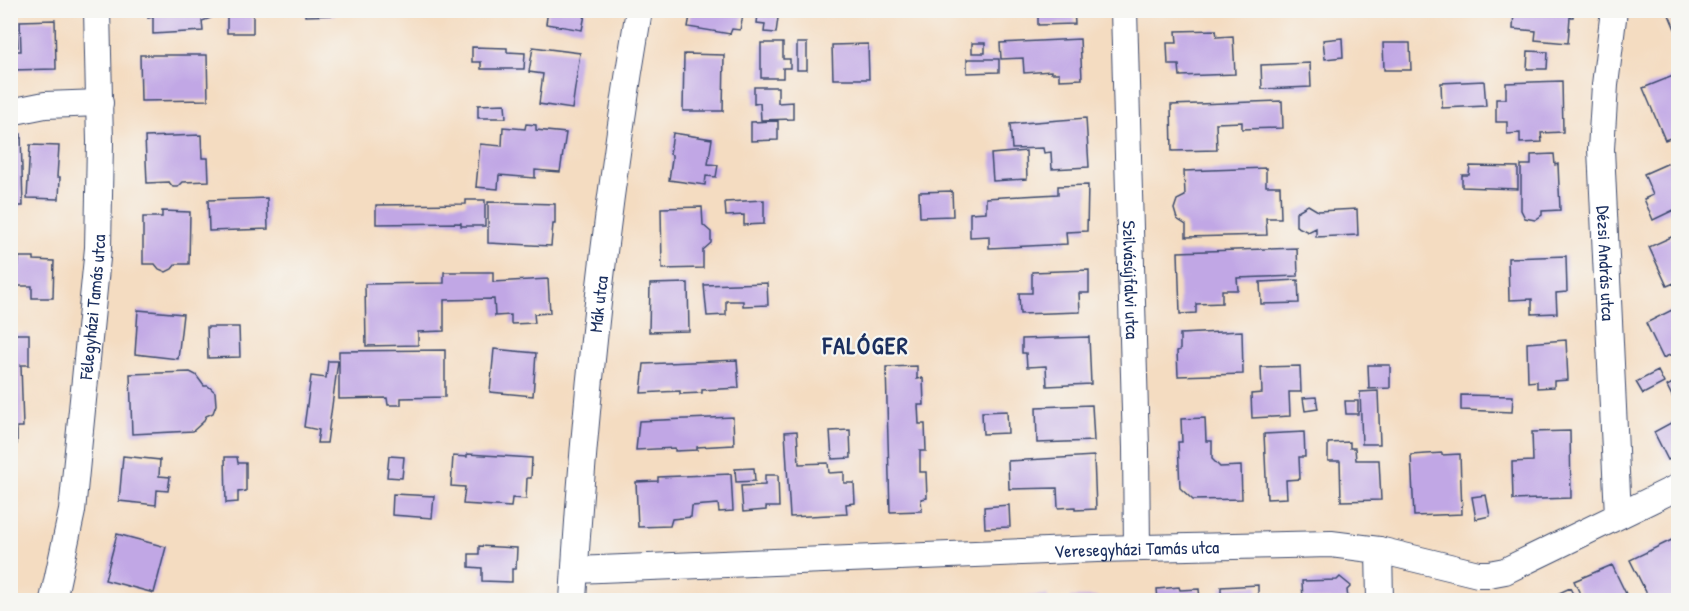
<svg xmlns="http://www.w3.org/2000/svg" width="1689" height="611" font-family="'Patrick Hand',sans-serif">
<rect width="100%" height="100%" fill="#f6f6f2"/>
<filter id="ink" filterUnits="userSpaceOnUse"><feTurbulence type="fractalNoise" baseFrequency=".0167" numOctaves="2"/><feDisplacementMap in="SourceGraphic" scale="12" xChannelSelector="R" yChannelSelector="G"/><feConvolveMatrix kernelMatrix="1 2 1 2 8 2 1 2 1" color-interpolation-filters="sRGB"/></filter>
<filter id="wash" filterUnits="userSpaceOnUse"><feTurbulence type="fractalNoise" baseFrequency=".008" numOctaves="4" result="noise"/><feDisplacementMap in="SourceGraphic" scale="24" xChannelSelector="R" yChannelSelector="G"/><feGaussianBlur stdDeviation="1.35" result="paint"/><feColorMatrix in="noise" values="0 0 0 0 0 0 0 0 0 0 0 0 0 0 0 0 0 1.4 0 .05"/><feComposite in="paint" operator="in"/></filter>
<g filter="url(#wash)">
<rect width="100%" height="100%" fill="#f4dcc1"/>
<g id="blocks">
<path fill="#c1a7e5" d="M10,10H16L18,47H10Z
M148,10H215L211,18L202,21L203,31L153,34V17L148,18Z
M227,10H253V33H227Z
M305,10H336V15L305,16Z
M548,10H586L582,30L546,24Z
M691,10H744L740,30L732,29L730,34L688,27Z
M745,10H779L776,33L764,32L765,24L757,23L758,14Z
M1038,10H1074L1075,24L1038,25Z
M1514,10H1573V17H1570L1568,43L1535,40L1536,31L1513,29Z
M1667,10H1678V28L1675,29Z
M55,20L56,69L10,70V51H21L20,21Z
M1216,30L1217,37L1233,36L1235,74L1180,76L1179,65H1168L1167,43H1177L1176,31Z
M1342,38L1343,57L1325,59L1323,40Z
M1080,39L1082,79L1059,80V73H1051V71L1024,73L1023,58L1001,59L1000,43Z
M761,43H783V59H790V68H783V78H761Z
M797,43H807V70H797Z
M972,43H985V53H972Z
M1383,43H1410L1411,70H1384Z
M868,44L869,79H833L832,45Z
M472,47L507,48V52L525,53L524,69H481V62H472Z
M533,47L580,53L572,109L539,104L543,74L529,72Z
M1528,51L1548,52L1547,69H1527Z
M684,54L724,55L723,111H683Z
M140,55H207L208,100L141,101Z
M967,59H999V72L967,73Z
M1310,63L1311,87L1262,89L1261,65Z
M1678,74V135L1665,140L1643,88Z
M1484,81L1486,106L1442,108L1441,83Z
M1562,81L1563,132L1541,133L1542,142L1520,143V133L1507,134V122H1496V99H1506V83Z
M754,87H778V103L793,102V119L761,120L760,103L754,104Z
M1282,101L1283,128L1242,129V122L1216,123L1217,150L1172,151L1171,105Z
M505,104L506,118H478V105Z
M1086,118L1089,167L1052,169L1051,152L1044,153L1043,148L1012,149L1010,124Z
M778,121V140L751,141V122Z
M526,124L536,125V130L566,133L560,172L535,170V178L499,175L498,189L476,187L480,144L502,146L503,127L525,129Z
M673,133L712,139L708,164L718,165L716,177L706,176L705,185L669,180L672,159V155L670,154Z
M10,134H21L23,206H10Z
M201,135L202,158H208L209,181L183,182L178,187H173L169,182L147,183L145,137Z
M30,145L59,146L57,177H60L59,199L27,198Z
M1026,151L1027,179L993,181L991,154Z
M1554,154L1555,165L1558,164L1560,210L1542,211V215L1535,220L1525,218L1521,210V165H1531V155Z
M1678,159V208L1653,220L1644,199L1653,195L1644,174Z
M1470,166L1518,167V189L1462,187V175H1469Z
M1266,168V186H1280L1281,218H1266L1267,235L1186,237V225L1177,219L1174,209L1177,200L1185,196L1184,171Z
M1088,185L1087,231L1066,232L1067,244L989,248V236L970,237V213L986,212V198L1058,194V186Z
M952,191L953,216L920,217L919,192Z
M267,198L268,229L209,231L208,200Z
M466,200H485V226H461V223L376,224V205L466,204Z
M764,200V224L744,225V215L726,216L725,202Z
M488,202L555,204V224H553L551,246L488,243Z
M1308,205L1318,211L1357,209L1358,235L1316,237V228L1308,232L1296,226V212Z
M702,207L703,225L711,232V243L703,250V268L662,269L661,208Z
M162,211L190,212L189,264H176L172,269L166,272L159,269L155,264H143V217H162Z
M1678,234V289H1677L1674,283L1667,286L1649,247Z
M1297,248L1298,276L1237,278L1238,290H1222V303L1196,304V313L1180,314L1178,252Z
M1566,256L1567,292L1556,293L1557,313L1532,314V299L1509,300L1508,258Z
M19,257H34V260L54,261L53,298H32V286H17Z
M1089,270V293H1079L1080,312L1020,314L1019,293H1032V272Z
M444,272H493V282L548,279L550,313L534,314L535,323L511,324V315L495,316L494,299L444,300V331L418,332V345L366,346L365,284L444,283Z
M1298,280L1299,303L1261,304L1260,282Z
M688,283L689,331L649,332L650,284Z
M767,283L768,305L743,306V301H726V315L707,316L704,285Z
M1678,307V360L1676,361L1672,354L1663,358L1646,323Z
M138,310L183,314L178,359L135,354Z
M207,327H239L240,357L208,358Z
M1242,331L1243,374L1178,376L1177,351L1180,350V334Z
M10,334H29V365H21L23,427H17V444H10Z
M1089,337L1091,384L1047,386L1046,366L1027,367L1026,353H1022V339Z
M1566,340L1568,380L1554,381V387L1537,388V381L1528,382L1527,343Z
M494,349L536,353L533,396L490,392Z
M445,350V397L401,398V405H388L387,398L339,399V351Z
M737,360L739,388L702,390V393L680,394V391L641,393L644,364Z
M328,361H338L327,443H317L319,430L304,427L311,376L326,378Z
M1368,365H1390V388L1369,389Z
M917,366V379L923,378L924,405H918L919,424H925L926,451H920V472H926L927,498L921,499L922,511L890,512L886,367Z
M1300,366L1301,392H1289L1290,416L1252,418L1251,394L1262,393L1261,367Z
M1658,371L1664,383L1643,394L1636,382Z
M190,372L196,375L204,386H208L215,392L216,405L213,413L206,416L203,422L193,431L132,434L130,374Z
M1678,380V398L1674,400L1667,386Z
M1378,391L1380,444H1362L1360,392Z
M1461,395L1513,396L1512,412L1461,410Z
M1316,397L1318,409L1305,411L1303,398Z
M1345,401H1358V414H1346Z
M1092,405L1094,441L1037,443L1036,407Z
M1007,411L1008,433L983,434L982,412Z
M733,417L734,445L697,447V450L675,451V448L636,450L639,421Z
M1205,418L1206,441H1212V459L1220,467L1241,466L1242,499L1193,500L1180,488L1178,442H1182L1181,419Z
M1678,419V455L1668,460L1654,432Z
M850,430L851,458L832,459L830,431Z
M797,431L799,464L828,463L829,473L844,472V483H854L855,503L846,504L847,514L790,517L785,432Z
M1570,431L1571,498L1513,500L1512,462L1533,461L1532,432Z
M1304,432L1305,457H1299L1300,479L1286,480L1287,498L1267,499L1264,434Z
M1350,442V448H1355L1356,460H1379L1381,500L1341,501L1340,461H1328V443Z
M1442,453V455L1460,454L1462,514L1414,516L1411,455Z
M467,454L532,458L531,478H527L526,499L512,498L511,507L463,504L465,487L451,486L453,456L467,457Z
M123,456L160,460L159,476L170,477L168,491L157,490L156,505L119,501Z
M389,456L404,457L402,478L387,477Z
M1094,456L1096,509L1075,510V507L1058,508L1057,488L1009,489L1008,461Z
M225,457H237L238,463H246V491L238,492V502L226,503Z
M10,460H15L16,492H10Z
M754,468L755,481L736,482L735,469Z
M731,474L733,511L719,512L718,504L692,506L691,517L672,519L670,526L638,527L636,482L658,481V477Z
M765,475H778L779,507H766V510L743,512L741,486L765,485Z
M393,494L434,496L432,518L392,515Z
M1486,495L1490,516L1476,519L1472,497Z
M1009,505L1010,527L985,528L984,507Z
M117,534L166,547L154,593L105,580Z
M1678,537V600H1650L1630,560Z
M479,546L517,548L516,569H512V582L482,581V568L469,567V554H479Z
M1612,565L1629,600H1583L1574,581Z
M1340,577L1351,586L1347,590L1348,600H1303L1302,581L1337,580Z
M1258,585V600H1221V587Z
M1179,587L1180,590L1199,589L1200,600H1158L1157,589Z
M1570,588L1576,600H1560L1557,594Z
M1047,595L1048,600H998L997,598Z
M1070,597H1097L1098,600H1070Z"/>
</g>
</g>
<g filter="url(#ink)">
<use href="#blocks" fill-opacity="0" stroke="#3c496d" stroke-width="1.5"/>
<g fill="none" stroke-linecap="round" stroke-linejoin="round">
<g stroke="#3c496d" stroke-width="28">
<g id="street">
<path id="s1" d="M1124,10L1136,448L1137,548"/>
<path id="s2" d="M1614,10L1605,85L1601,149L1618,515"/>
<path d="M10,112L45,105L100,103"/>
<path d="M1379,550L1380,600"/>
<path id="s3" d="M575,570L1097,549L1331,544L1379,550L1478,574H1489L1505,571L1678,487"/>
<path id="s4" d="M53,600L72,511L98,248L100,142L97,10"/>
<path id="s5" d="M573,600C584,403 606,206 639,10"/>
</g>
</g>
<use href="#street" stroke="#fff" stroke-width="26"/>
</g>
</g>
<g text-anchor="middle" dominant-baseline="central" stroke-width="4.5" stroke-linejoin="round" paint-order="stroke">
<g font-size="18" fill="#1b2f5e" stroke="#f6f6f2">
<text stroke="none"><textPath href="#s2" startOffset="254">Dézsi András utca</textPath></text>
<text stroke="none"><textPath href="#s1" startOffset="270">Szilvásújfalvi utca</textPath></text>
<text stroke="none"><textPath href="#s5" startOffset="297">Mák utca</textPath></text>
<text stroke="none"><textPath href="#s4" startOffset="296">Félegyházi Tamás utca</textPath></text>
<text stroke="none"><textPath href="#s3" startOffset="562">Veresegyházi Tamás utca</textPath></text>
</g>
<g font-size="24" font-weight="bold" letter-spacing="1.5" fill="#1b2f5e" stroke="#f6f6f2">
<text x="866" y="345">FALÓGER</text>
</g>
</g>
<rect width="1689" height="611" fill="none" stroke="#f6f6f2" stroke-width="36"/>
</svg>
